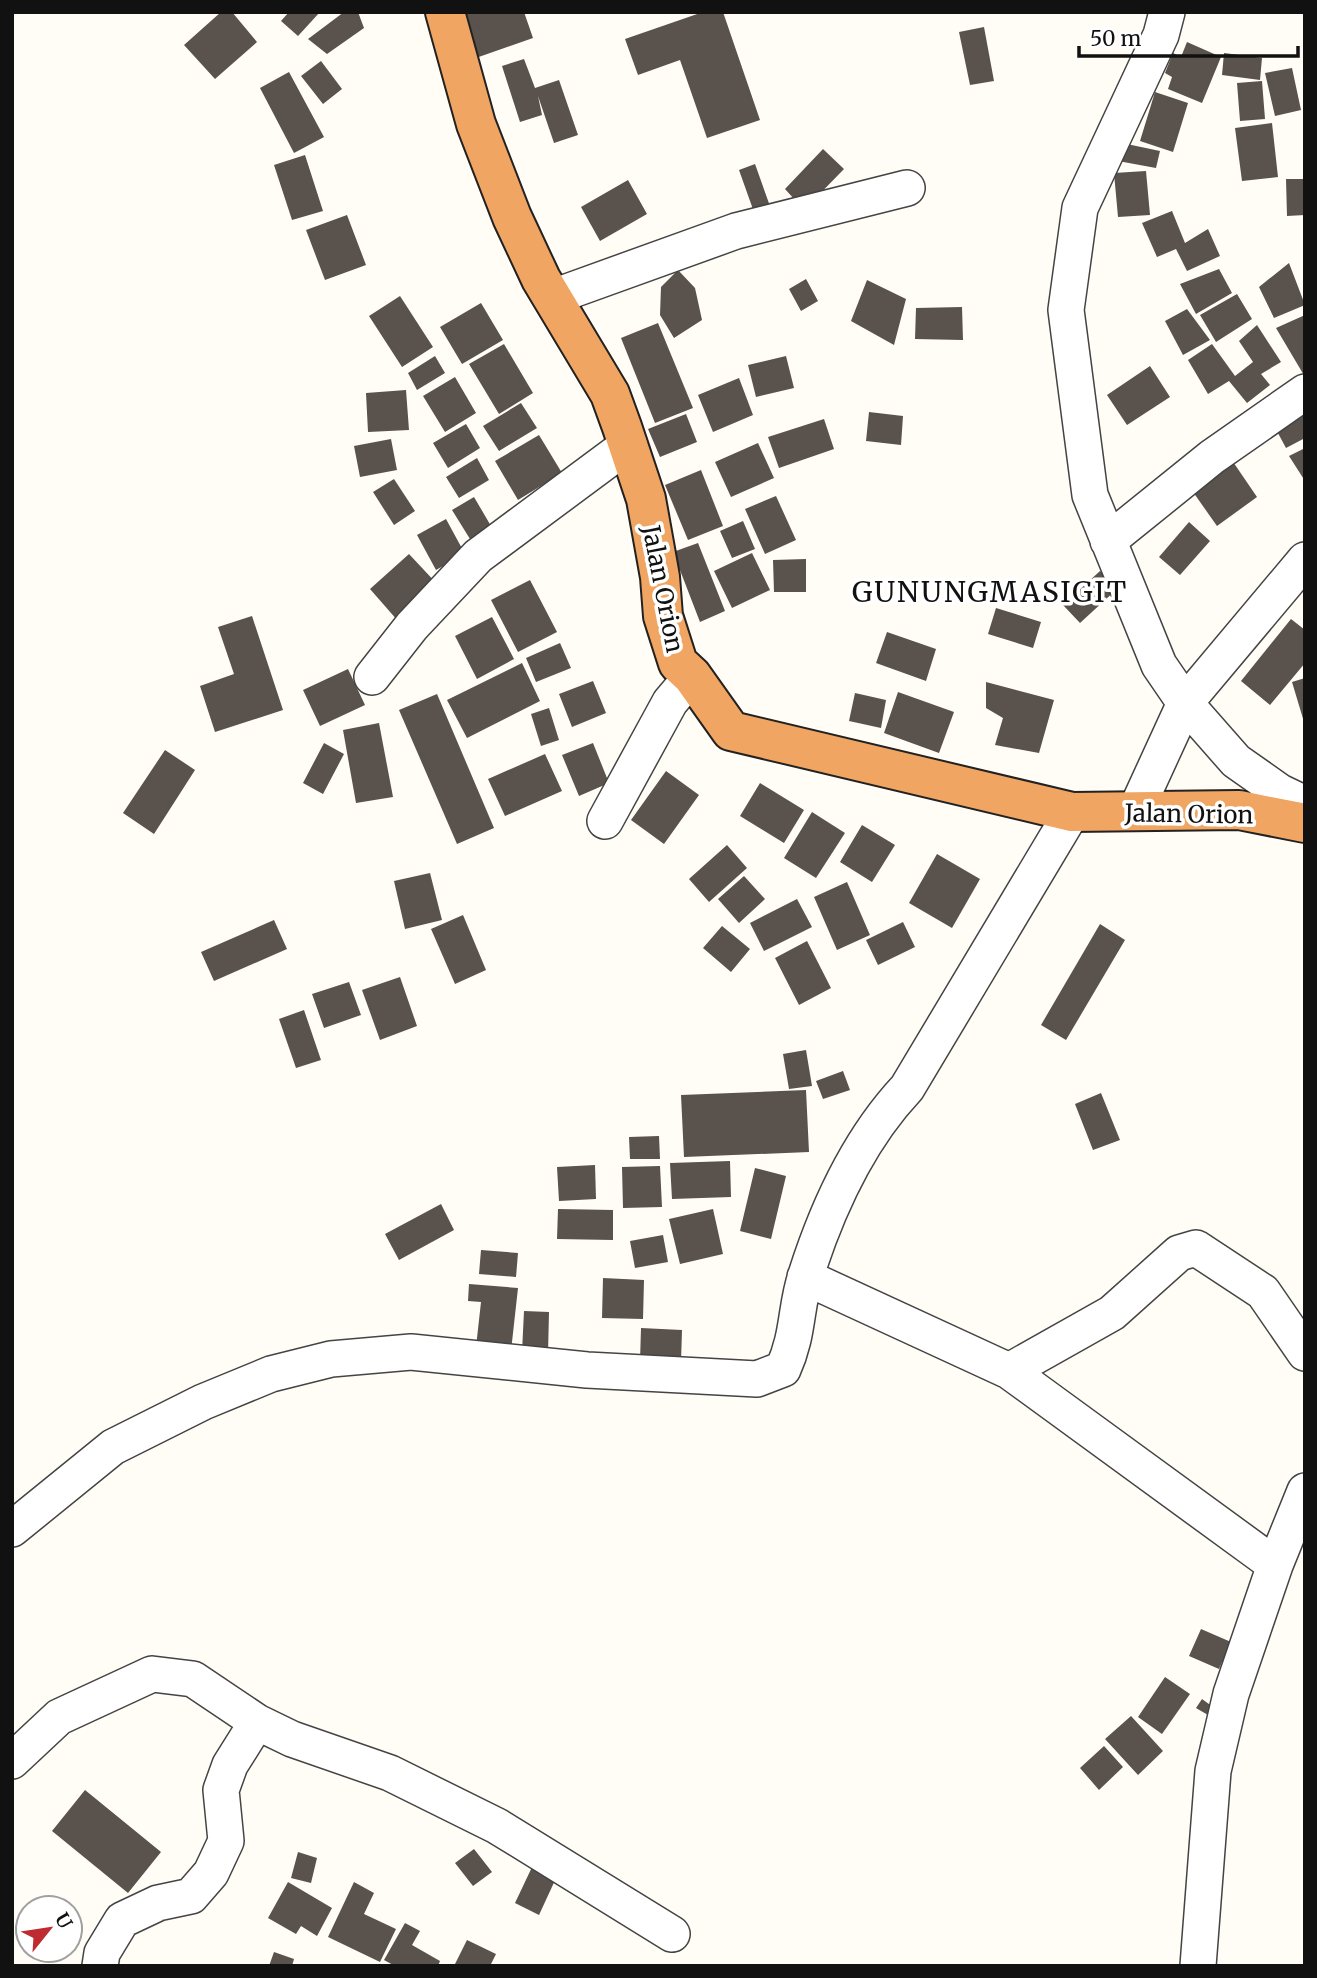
<svg xmlns="http://www.w3.org/2000/svg" width="1317" height="1978" font-family="Merriweather,serif">
<rect width="100%" height="100%" fill="#fffdf5"/>
<path fill="#59524d" d="M221,12H232L257,42L215,79L184,45Z
M289,12H320L298,36L281,21Z
M344,12H358L364,28L327,54L308,39Z
M457,12H524L533,38L473,59Z
M703,12H723L760,120L707,138L680,60L638,75L625,39Z
M984,27L994,81L970,85L959,32Z
M1187,42L1221,57L1202,103L1168,89L1172,77L1165,73L1173,53L1181,57Z
M1224,53L1262,58L1260,80L1222,75Z
M524,59L535,88L559,80L578,135L554,143L538,96L542,115L520,122L502,66Z
M321,61L342,89L323,104L301,76Z
M1292,68L1301,110L1275,116L1265,73Z
M289,72L324,137L294,153L260,88Z
M1262,81L1265,119L1240,121L1237,83Z
M1155,92L1188,103L1173,152L1140,141Z
M1272,123L1278,177L1242,181L1235,128Z
M1122,143L1160,151L1156,168L1118,161Z
M823,149L844,169L804,210L785,189Z
M305,155L323,211L292,220L274,165Z
M755,164L771,209L755,215L739,170Z
M1146,171L1150,215L1118,217L1114,173Z
M1286,179H1305V215L1287,216Z
M628,180L647,214L600,241L581,207Z
M1172,211L1185,243L1208,229L1220,256L1187,271L1176,249L1157,257L1142,223Z
M347,215L366,265L325,280L306,230Z
M1289,263L1305,305L1274,318L1259,287Z
M1219,269L1232,293L1196,314L1180,284Z
M678,270L695,288L702,320L674,338L660,315L661,287Z
M806,279L818,301L801,311L789,289Z
M867,280L906,299L894,345L851,321Z
M1237,294L1252,319L1216,342L1200,315Z
M400,296L433,347L402,367L369,316Z
M481,303L503,340L462,364L440,327Z
M962,307L963,340L915,339L916,308Z
M1187,309L1210,340L1183,355L1165,321Z
M1305,315V377L1276,328Z
M658,323L693,408L655,423L621,338Z
M1257,325L1281,362L1261,374L1270,385L1247,403L1229,381L1208,394L1188,360L1212,344L1235,376L1253,362L1239,341Z
M504,344L533,393L499,414L469,364Z
M435,356L445,373L417,390L408,373Z
M786,356L794,388L756,397L748,365Z
M1150,366L1170,397L1127,425L1107,395Z
M455,377L476,413L445,432L423,396Z
M739,378L753,415L713,432L698,395Z
M406,390L409,430L368,432L366,393Z
M521,403L537,428L499,451L483,426Z
M869,412L903,416L901,445L866,441Z
M1305,413V438L1286,448L1272,422Z
M686,414L697,442L660,457L648,429Z
M824,419L834,449L779,468L768,437Z
M466,424L480,448L448,468L433,443Z
M539,435L562,473L518,500L495,461Z
M391,439L397,470L360,477L354,446Z
M758,443L774,478L731,497L715,462Z
M1305,448V481L1289,456Z
M1227,453L1257,497L1217,526L1186,482Z
M477,458L489,480L459,498L446,477Z
M701,470L723,526L688,540L665,485Z
M394,479L415,511L394,525L373,492Z
M776,496L796,540L765,554L745,509Z
M474,497L491,526L470,539L452,510Z
M446,519L465,554L436,570L417,535Z
M743,521L755,549L732,558L720,531Z
M1189,522L1210,541L1180,575L1159,557Z
M698,543L725,611L700,622L673,552Z
M752,553L770,590L732,608L714,571Z
M409,554L438,585L398,621L370,589Z
M806,559V592H774L773,560Z
M1100,571L1117,589L1080,623L1063,605Z
M530,580L557,632L518,652L491,600Z
M996,608L1041,622L1033,648L988,634Z
M252,616L283,710L215,732L200,686L234,674L218,627Z
M492,617L514,659L477,679L455,636Z
M1291,619L1305,630V663L1270,705L1241,681Z
M887,632L936,649L926,681L876,663Z
M560,643L571,668L536,682L526,658Z
M522,663L540,701L467,738L447,700Z
M348,669L365,705L320,726L303,690Z
M1305,678V722H1304L1292,682Z
M593,681L606,713L572,727L559,694Z
M986,682L1054,700L1039,753L995,745L1003,718L986,708Z
M898,692L954,712L939,753L884,733Z
M855,693L886,700L881,728L849,721Z
M437,694L494,828L457,844L399,710Z
M549,708L559,740L541,746L531,714Z
M379,723L393,797L356,803L343,730Z
M324,743L344,754L323,794L303,783Z
M593,743L609,783L579,796L562,755Z
M165,750L195,770L154,834L123,813Z
M545,754L562,791L505,816L488,779Z
M666,771L699,795L664,844L631,820Z
M760,783L804,810L784,843L740,816Z
M812,812L845,833L816,878L784,858Z
M862,825L895,845L872,882L840,862Z
M727,845L747,868L709,902L689,879Z
M937,854L980,879L952,928L909,903Z
M430,873L442,920L405,929L394,881Z
M744,876L765,899L739,923L718,899Z
M847,882L870,935L837,950L814,897Z
M797,899L812,927L764,951L750,923Z
M463,915L486,970L455,984L431,929Z
M274,920L287,949L214,981L201,952Z
M903,922L915,947L878,965L866,940Z
M1100,924L1125,940L1066,1040L1041,1025Z
M722,926L750,949L731,972L703,948Z
M807,941L831,988L799,1005L775,958Z
M400,977L417,1026L380,1040L362,990Z
M349,982L361,1015L324,1028L312,994Z
M304,1010L321,1060L296,1068L279,1019Z
M806,1050L812,1086L789,1089L783,1054Z
M843,1071L850,1090L823,1099L816,1081Z
M806,1090L809,1152L684,1157L681,1095Z
M1101,1093L1120,1140L1093,1150L1075,1104Z
M659,1136L660,1159H630L629,1137Z
M730,1161L731,1197L672,1199L670,1163Z
M595,1165L596,1199L559,1201L557,1167Z
M660,1166L662,1207L623,1208L622,1167Z
M755,1168L786,1176L771,1239L740,1231Z
M441,1204L454,1230L399,1260L385,1234Z
M558,1209L613,1210V1240L557,1239Z
M713,1209L723,1254L680,1264L669,1219Z
M663,1235L668,1262L635,1268L630,1241Z
M481,1250L518,1253L516,1277L479,1274Z
M603,1278L644,1280L643,1319L602,1318Z
M469,1284L518,1288L511,1351L476,1347L481,1302L468,1301Z
M524,1311L549,1312L548,1354L522,1352Z
M641,1328L682,1330L681,1362L640,1361Z
M1201,1629L1231,1642L1219,1669L1189,1656Z
M1165,1677L1190,1694L1162,1734L1138,1717Z
M1202,1699L1213,1707L1208,1715L1196,1708Z
M1131,1716L1163,1751L1138,1775L1105,1739Z
M1104,1746L1123,1767L1099,1790L1080,1768Z
M85,1790L161,1852L128,1893L52,1831Z
M474,1849L492,1872L473,1886L455,1863Z
M298,1852L317,1858L311,1883L291,1878Z
M533,1865L557,1876L539,1915L515,1903Z
M288,1882L332,1908L317,1936L301,1926L296,1934L268,1918Z
M354,1882L374,1893L364,1914L396,1929L380,1962L328,1937Z
M405,1923L420,1931L412,1945L440,1961L438,1966H395L384,1960Z
M467,1940L496,1954L490,1966H454Z
M274,1952L294,1959L292,1966H269Z"/>
<g fill="none" stroke-linecap="round" stroke-linejoin="round">
<g stroke="#444" stroke-width="38">
<path id="minor" d="M1167,12L1161,35L1080,208L1066,310L1090,495L1159,665L1185,703L1236,761L1280,792L1305,804
M553,297L736,231L907,188
M1108,541L1212,457L1305,392
M372,677L412,626L478,556L629,444
M1135,812L1185,703L1305,560
M605,821L670,702L692,676
M805,1277L1009,1371L1275,1565
M1009,1371L1112,1313L1179,1253L1196,1248L1263,1292L1305,1353
M12,1529L113,1447L203,1402L271,1374L331,1359L411,1352L587,1370L757,1379L783,1369C799,1334 795,1308 806,1275C827,1209 859,1139 907,1088L1072,812
M12,1761L59,1717L152,1674L193,1679L257,1722L292,1739L390,1773L497,1826L672,1934
M100,1966L102,1953L122,1920L158,1903L191,1896L211,1873L226,1841L221,1790L230,1765L257,1722
M1198,1966L1213,1771L1231,1694L1275,1565L1305,1491"/>
</g>
<g stroke="#222" stroke-width="42">
<path id="highway" d="M445,12L476,124L512,217L541,279L610,394L622,427L646,499L660,577L663,616L678,663L692,676L731,731L1072,812L1239,810L1305,823"/>
</g>
<use href="#minor" stroke="#fff" stroke-width="35"/>
<use href="#highway" stroke="#f0a562" stroke-width="38"/>
</g>
<g text-anchor="middle" dominant-baseline="central" stroke-width="7" stroke-linejoin="round" paint-order="stroke">
<g font-size="24" fill="#111" stroke="#fff">
<text transform="translate(663 589) rotate(79)">Jalan Orion</text>
<text transform="translate(1189 814) rotate(1)">Jalan Orion</text>
</g>
<g font-size="28" letter-spacing="2" fill="#111" stroke="#fff">
<text x="990" y="592">GUNUNGMASIGIT</text>
</g>
</g>
<rect width="1317" height="1978" fill="none" stroke="#111111" stroke-width="28"/>
<g transform="translate(49 1929) rotate(60)"><circle r="33" fill="#ffffff" stroke="#a0a0a0" stroke-width="2"/>
<path d="M0-5L12 26L0 18L-12 26Z" fill="#be2b30"/>
<text y="-10" font-size="19" font-weight="bold" text-anchor="middle" fill="#111111">U</text>
</g>
<path d="M1079 46v10h219v-10" fill="none" stroke="#111111" stroke-width="3.5"/>
<text x="1090" y="46" font-size="21" fill="#111111" stroke="#ffffff" stroke-width="5" paint-order="stroke">50 m</text>
</svg>
